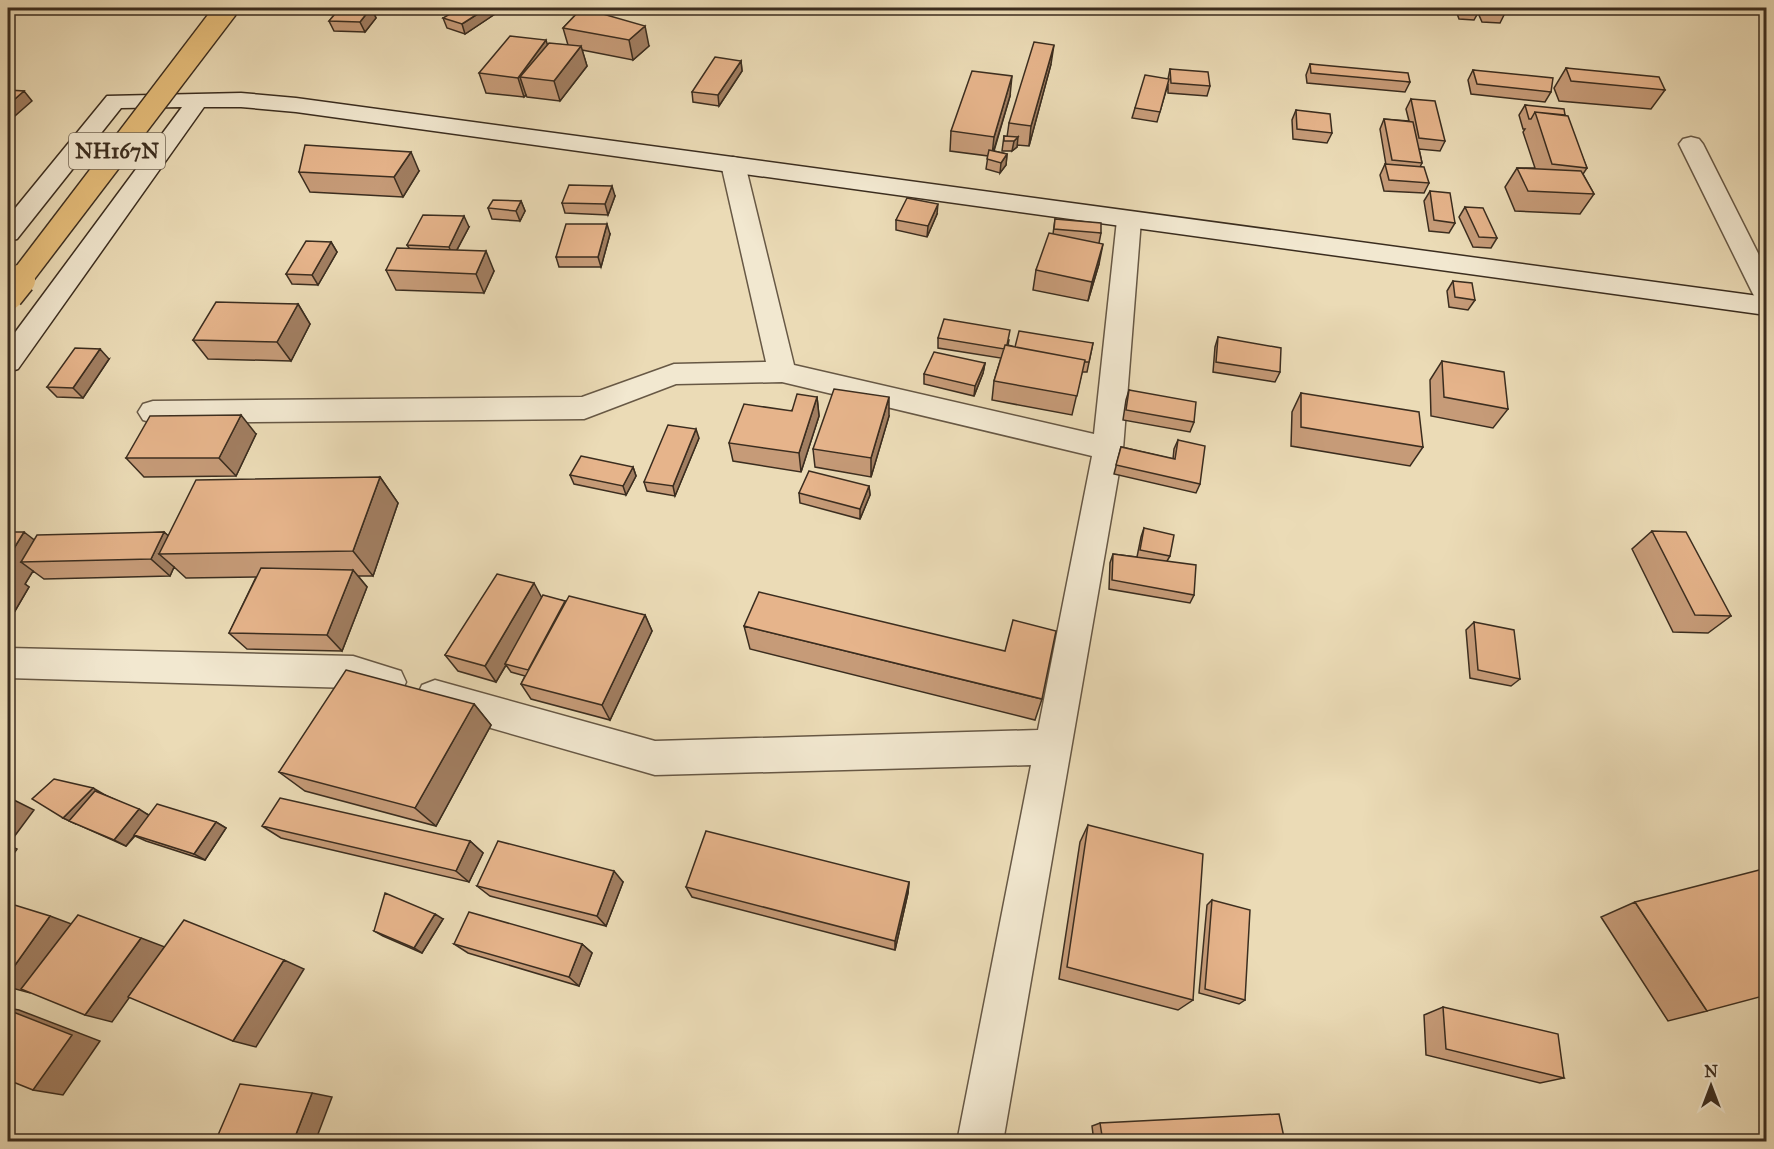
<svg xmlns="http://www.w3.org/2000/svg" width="1774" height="1149" font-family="'IM FELL Great Primer',serif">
<rect width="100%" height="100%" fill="#ebdbb6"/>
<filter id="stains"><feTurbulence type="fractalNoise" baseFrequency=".00333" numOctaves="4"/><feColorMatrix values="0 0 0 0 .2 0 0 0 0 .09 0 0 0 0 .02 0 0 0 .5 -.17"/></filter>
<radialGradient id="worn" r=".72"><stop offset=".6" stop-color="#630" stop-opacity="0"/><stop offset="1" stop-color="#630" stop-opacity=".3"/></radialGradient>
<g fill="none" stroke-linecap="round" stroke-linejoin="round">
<g stroke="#675845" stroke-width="3">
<path id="minor" d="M1691,137L1699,139L1703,144L1766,269V303L1757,300L1753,294L1679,144L1683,139Z
M733,157L741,159L745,164L794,365L1094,434L1117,220L1120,215L1129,212L1138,215L1141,220L1123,449L1003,1142H957L1031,765L655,775L435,712L422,707L417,696L422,685L435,680L655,741L1038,730L1092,456L782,382L676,384L584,419L153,423L143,420L138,412L143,404L153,401L582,397L674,364L766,362L721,164L725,159Z
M8,648L353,656L401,671L406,682L401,693L388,698L353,688L8,678Z"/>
</g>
<g stroke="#3b2d1f" stroke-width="3">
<path id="secondary" d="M241,93L296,98L1766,297V315L296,112L241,107H204L18,369L8,372V342L182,107L121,108L17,239L8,241V217L107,96Z"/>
</g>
<use href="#minor" fill="#f2e8d0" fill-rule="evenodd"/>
<use href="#secondary" fill="#f2e8d0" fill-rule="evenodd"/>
<g stroke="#3b2d1f" stroke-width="25" stroke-linecap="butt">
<path id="trunk-bridge-far1" d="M19,281L227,8"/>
</g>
<g stroke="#3b2d1f" stroke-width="33" stroke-linecap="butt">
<path id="trunk-bridge" d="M8,295L20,280"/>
</g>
<use href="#trunk-bridge-far1" stroke="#e6be7b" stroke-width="22"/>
<use href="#trunk-bridge" stroke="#e6be7b" stroke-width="30"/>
</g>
<path fill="#c69b78" stroke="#3b2d1f" stroke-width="1.5" d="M340,8H385L381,13H374L376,18L365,32L334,31L329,21Z
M582,8L649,46L633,60L582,50L587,66L560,101L527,97L526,95L524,97L486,93L479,73L548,44L568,45L563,28Z
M1455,8H1503L1505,13L1500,23L1482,22L1478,13L1474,20L1459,19Z
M498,12L465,34L447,28L443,18Z
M741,61L742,71L719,106L693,102L692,92Z
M1051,64L1029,146L1017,145V147L1012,151H1002L1004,136L1007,137L1009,123Z
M1310,64L1410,82L1405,92L1307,83L1306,75Z
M1566,68L1665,90L1651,109L1559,101L1554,88Z
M1170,69L1210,86L1207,96L1168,93V84L1157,122L1132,118L1135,108L1168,79Z
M1473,70L1551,92L1545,102L1471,94L1468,80Z
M1010,96L994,151L1007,154L1006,165L1000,173L986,169L988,156L950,151L951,131Z
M1411,99L1445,141L1440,151L1419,149L1422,163L1420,167L1429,183L1424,193L1384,191L1380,175L1385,164L1386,165L1380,129L1384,119L1409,121L1406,109Z
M1525,105L1565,115L1587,168L1583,174L1594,194L1580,214L1515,211L1505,187L1517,168H1535L1523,132L1525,129H1523L1519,115Z
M1296,110L1332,133L1327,143L1293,139L1292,120Z
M419,171L403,197L310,192L299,172Z
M1430,191L1455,223L1449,233L1429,231L1424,201Z
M615,196L608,215L565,213L562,203Z
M521,201L525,211L520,221L492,219L488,208Z
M1465,207L1497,238L1491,248L1473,247L1459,217Z
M937,214L927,237L896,230V220Z
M1055,219L1101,233L1099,243V264L1088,301L1033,290L1036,270L1053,234Z
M469,227L457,250L494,271L484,293L396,290L386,270L409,248L407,245Z
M610,234L601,267H559L556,257Z
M331,242L337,252L318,285L292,284L286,274Z
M1453,281L1475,300L1468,310L1449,307L1447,291Z
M298,304L310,324L291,361L208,359L193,340Z
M1218,337L1280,372L1275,382L1213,372L1215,347Z
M938,338L1009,340L1008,345L1015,347L1093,343L1087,372H1082L1072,415L992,400L994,381L1001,358L938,348Z
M109,359L83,398L57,397L47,387Z
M1442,361L1508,409L1493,428L1431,416L1430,380Z
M985,363L983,373L974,396L924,384V374Z
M1129,390L1194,422L1190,432L1123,420L1126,400Z
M1301,393L1423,447L1410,466L1291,446L1292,412Z
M817,397L819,416L801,472L733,461L729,443Z
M889,416L871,477L815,467L813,449Z
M256,434L236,476L144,477L126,458Z
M699,438L675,496L647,491L644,482Z
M1178,440L1200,484L1196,493L1114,474L1121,447L1173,459L1174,449Z
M633,467L636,476L626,495L574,484L570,475Z
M380,477L398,503L373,576H358L367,587L342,651L247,649L229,633L256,577L186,578L174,567L170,576L44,579L33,571L25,584L29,587L8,623V532L34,540L164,532L168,536Z
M869,486L870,495L860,519L800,503L799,493Z
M1144,528L1170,556L1167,561L1194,595L1190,603L1109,589L1110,563L1113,554L1137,557L1141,537Z
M1652,531L1731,616L1708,633L1673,632L1632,549Z
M542,597L645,615L652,631L610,720L531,699L521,684L525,676L511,672L506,665L496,682L458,671L445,655Z
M1474,622L1520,679L1511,686L1470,678L1466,630Z
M744,626L1042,699L1035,720L750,649Z
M474,704L491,725L436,826L305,791L279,772Z
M105,795L149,815L216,822L226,828L205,860L146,841L135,836L126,846L63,818Z
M1088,825L1193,1000L1178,1010L1059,979L1080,842Z
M262,826L470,841L483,853L469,882L281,838Z
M623,882L606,926L490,896L477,886Z
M909,882L908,893L895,950L692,897L686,887Z
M1212,900L1245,1000L1239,1004L1199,993L1207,905Z
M1635,902L1707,1011L1668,1021L1601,917Z
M443,919L422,953L383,936L374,931Z
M454,944H582L592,953L579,986L468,953Z
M1443,1007L1564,1078L1540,1083L1426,1055L1424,1015Z
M1100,1123L1285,1142H1094L1092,1126Z"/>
<path fill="#a17e61" stroke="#3b2d1f" stroke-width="1.5" d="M371,8L376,18L365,32L360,22Z
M379,8H385L381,13Z
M487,8H496L498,12L465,34L462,24Z
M645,26L649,46L633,60L629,40Z
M546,40L552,60L520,77L526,95L524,97L518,78Z
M1054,45L1051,64L1029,146L1031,126Z
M581,46L587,66L560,101L554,81Z
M741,61L742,71L719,106L718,95Z
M1012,76L1010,96L992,156L994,137Z
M24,91L32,101L8,122V105Z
M1018,137L1017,147L1012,151L1014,141Z
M411,152L419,171L403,197L394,177Z
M1007,154L1006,165L1000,173L1001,163Z
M612,186L615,196L608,215L605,204Z
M521,201L525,211L520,221L516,211Z
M938,204L937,214L927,237L928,226Z
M464,216L469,227L453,257L449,247Z
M607,224L610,234L601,267L598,257Z
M331,242L337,252L318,285L312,275Z
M1103,244L1099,264L1088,301L1092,282Z
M486,251L494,271L484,293L476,274Z
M298,304L310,324L291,361L277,342Z
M100,349L109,359L83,398L73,388Z
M985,363L983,373L974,396L975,386Z
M817,397L819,416L801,472L799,453Z
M889,397V416L871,477V458Z
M241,415L256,434L236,476L219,458Z
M696,429L699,438L675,496L673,486Z
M633,467L636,476L626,495L623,486Z
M380,477L398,503L373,576L353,551Z
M869,486L870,495L860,519V509Z
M24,532L46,549L21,562L33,571L25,584L29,587L8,623V558Z
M164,532L183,549L159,554L174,567L170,576L151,559Z
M353,570L367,587L342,651L327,635Z
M534,583L543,600L505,664L506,665L496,682L485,666Z
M645,615L652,631L610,720L602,705Z
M474,704L491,725L436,826L415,808Z
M93,788L105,795L76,824L63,818Z
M8,797L34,810L8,845L17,849L8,862Z
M139,809L150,816L126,846L114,840Z
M216,822L226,828L205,860L194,854Z
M470,841L483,853L469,882L456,871Z
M614,871L623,882L606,926L597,916Z
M909,882L908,893L895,950V941Z
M435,914L443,919L422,953L414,948Z
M50,916L77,926L30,993L8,987V975Z
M141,938L165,947L112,1022L85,1015Z
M582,944L592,953L579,986L569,977Z
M284,960L304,969L256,1047L233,1041Z
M8,1008L19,1010L100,1041L63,1095L33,1090L8,1010Z
M312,1093L332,1097L315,1142H293Z"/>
<path fill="#e6b48b" stroke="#3b2d1f" stroke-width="1.5" d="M340,8H371L360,22L329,21Z
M460,8H487L462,24L443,18Z
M582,8L645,26L629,40L563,28Z
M1463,8H1478L1479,10L1463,9Z
M1485,8H1503L1505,13L1487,12Z
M510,36L546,40L518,78L479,73Z
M1034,42L1054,45L1031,126L1009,123Z
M549,43L581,46L554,81L520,77Z
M715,57L741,61L718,95L692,92Z
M1310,64L1408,73L1410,82L1311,73Z
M1566,68L1659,77L1665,90L1571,81Z
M1170,69L1208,72L1210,86L1171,83Z
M1473,70L1553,78L1551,92L1477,84Z
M972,71L1012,76L994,137L951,131Z
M1145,75L1169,79L1160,112L1135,108Z
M8,90L24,91L8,105Z
M1411,99L1435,101L1445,141L1419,138Z
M1525,105L1564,109L1565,115L1535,112L1531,119H1529Z
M1296,110L1330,114L1332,133L1297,129Z
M1535,112L1568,116L1587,168L1552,164Z
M1384,119L1413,122L1422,163L1392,160Z
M1004,136L1018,137L1014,141H1004Z
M305,145L411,152L394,177L299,172Z
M989,150L1007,154L1001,163L987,159Z
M1385,164L1424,167L1429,183L1389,180Z
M1517,168L1581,171L1594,194L1528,191Z
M569,185L612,186L605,204L562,203Z
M1430,191L1450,193L1455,223L1434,220Z
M907,198L938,204L928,226L896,220Z
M493,200L521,201L516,211L488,208Z
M1465,207L1483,208L1497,238L1479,237Z
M423,215L464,216L449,247L407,245Z
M1055,219L1101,223V233L1054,229Z
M566,224H607L598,257H556Z
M1049,233L1103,244L1092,282L1036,270Z
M306,241L331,242L312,275L286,274Z
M397,248L486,251L476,274L386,270Z
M1453,281L1472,283L1475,300L1455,297Z
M216,302L298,304L277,342L193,340Z
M944,319L1010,330L1007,345H1005L1004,349L938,338Z
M1019,331L1093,343L1089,362H1085V360L1015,347Z
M1218,337L1281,348L1280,372L1216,362Z
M1005,345L1085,360L1077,396L994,381Z
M75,348L100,349L73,388L47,387Z
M934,352L985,363L975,386L924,374Z
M1442,361L1504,372L1508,409L1444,397Z
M834,389L889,397L871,458L813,449Z
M1129,390L1196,402L1194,422L1126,410Z
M1301,393L1419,412L1423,447L1301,427Z
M797,394L817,397L799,453L729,443L744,404L792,411Z
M241,415L219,458H126L150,416Z
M668,425L696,429L673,486L644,482Z
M1178,440L1205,446L1200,484L1116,465L1121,447L1175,459Z
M581,456L633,467L623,486L570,475Z
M809,471L869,486L860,509L799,493Z
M380,477L353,551L159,554L196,480Z
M1144,528L1174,535L1170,556L1140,550Z
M1652,531L1686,532L1731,616L1695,615Z
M8,532H24L8,558Z
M164,532L151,559L21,562L37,535Z
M1113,554L1196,565L1194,595L1112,580Z
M261,568L353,570L327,635L229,633Z
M497,574L534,583L485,666L445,655Z
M759,592L1005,651L1013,620L1056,631L1042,699L744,626Z
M543,595L565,601L528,670L505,664Z
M569,596L645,615L602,705L521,684Z
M1474,622L1514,630L1520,679L1478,670Z
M346,670L474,704L415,808L279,772Z
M54,779L93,788L63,818L32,799Z
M95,791L139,809L114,840L69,821Z
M280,798L470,841L456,871L262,826Z
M157,804L216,822L194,854L134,835Z
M1088,825L1203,854L1193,1000L1067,967Z
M706,831L909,882L895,941L686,887Z
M498,841L614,871L597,916L477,886Z
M1767,868V995L1707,1011L1635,902Z
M385,893L435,914L414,948L374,931Z
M1212,900L1250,910L1245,1000L1205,989Z
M8,903L50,916L8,975Z
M469,912L582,944L569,977L454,944Z
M78,915L141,938L85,1015L21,989Z
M184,920L284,960L233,1041L128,997Z
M1443,1007L1558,1034L1564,1078L1446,1049Z
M8,1010L72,1035L33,1090L8,1080Z
M240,1084L312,1093L293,1142H215Z
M1279,1114L1285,1142H1103L1100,1123Z
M1026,1136L1077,1138V1142H1026Z"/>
<g text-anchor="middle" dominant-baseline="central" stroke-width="4.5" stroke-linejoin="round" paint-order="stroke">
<rect fill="#f2e8d0" stroke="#726554" stroke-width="1.5" x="69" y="133" width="96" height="36" rx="4.5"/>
<g font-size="21" font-weight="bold" fill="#3b2d1f">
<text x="117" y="151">NH167N</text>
</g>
</g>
<rect width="1774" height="1149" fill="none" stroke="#ebdbb6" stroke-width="30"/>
<rect x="9" y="9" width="1756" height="1131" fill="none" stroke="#3b2d1f" stroke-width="3"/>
<rect x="15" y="15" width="1744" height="1119" fill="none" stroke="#3b2d1f" stroke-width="1.5"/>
<g transform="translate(1711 1086)" stroke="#f2e8d0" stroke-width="4.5" paint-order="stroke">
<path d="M0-4.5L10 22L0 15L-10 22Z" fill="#3b2d1f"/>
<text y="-9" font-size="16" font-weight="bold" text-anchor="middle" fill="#3b2d1f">N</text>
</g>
<rect width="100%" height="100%" filter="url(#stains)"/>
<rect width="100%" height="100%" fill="url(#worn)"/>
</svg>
